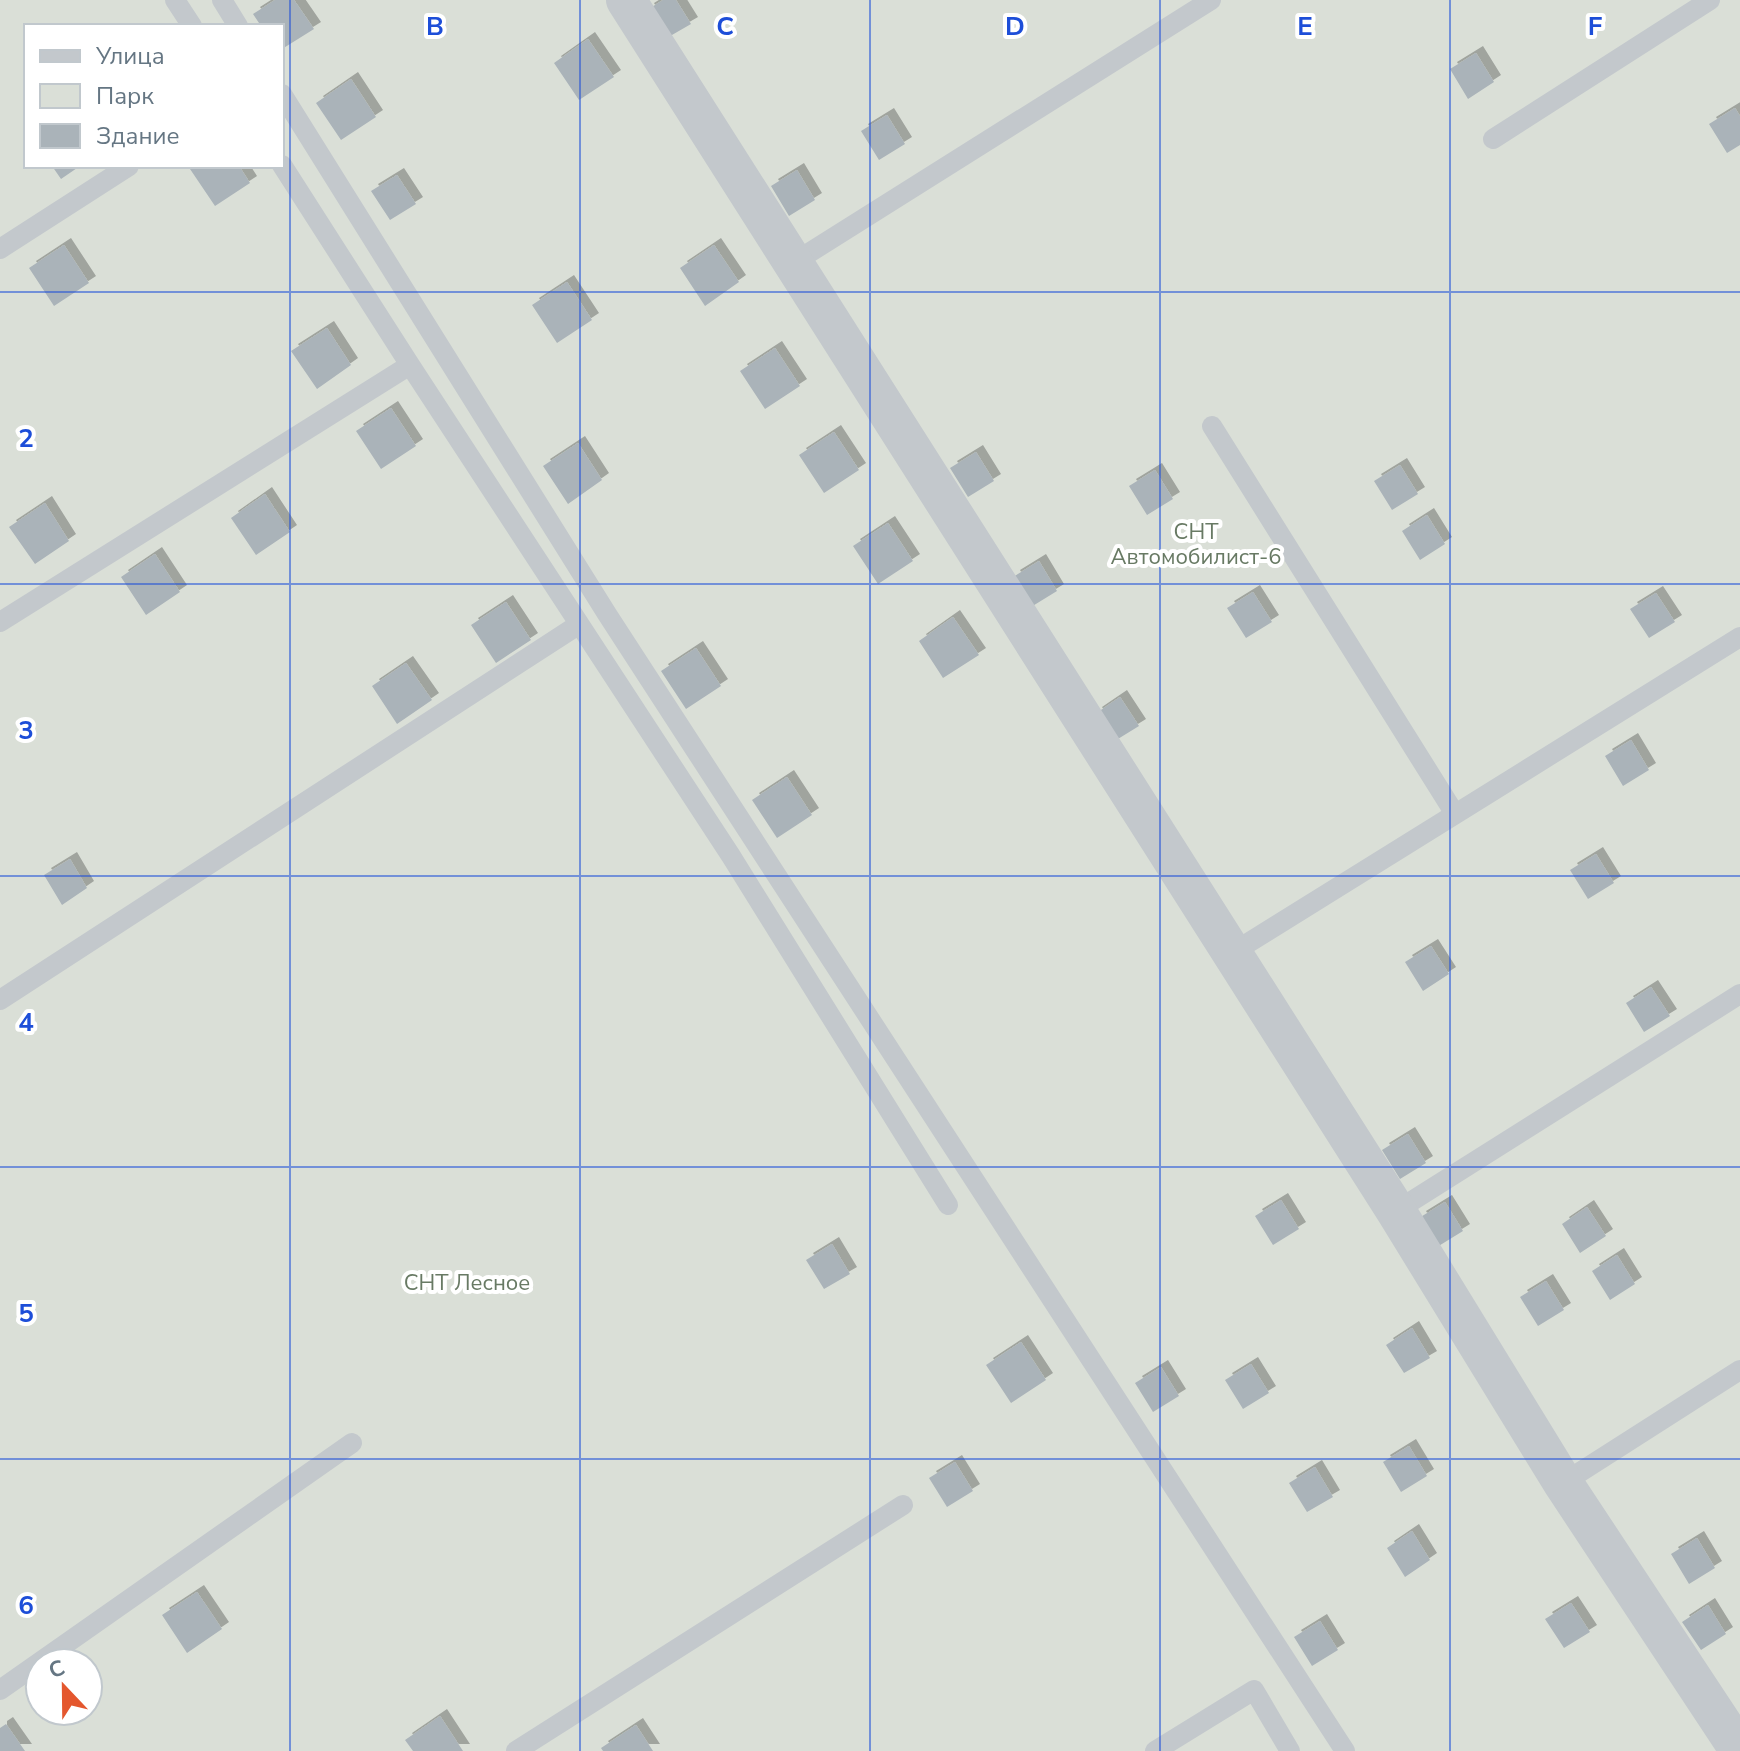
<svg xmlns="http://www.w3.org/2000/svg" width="1740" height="1751" font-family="'Nunito Sans',sans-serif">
<defs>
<filter id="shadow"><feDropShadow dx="7" dy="-7" stdDeviation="0" flood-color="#0004"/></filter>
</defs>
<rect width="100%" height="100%" fill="#fafaf8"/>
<path fill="#dadfd7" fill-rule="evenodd" d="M0,0H1740V1751H0ZM26,26H282V166H26ZM40,1663H88V1711H40Z"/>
<path fill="#aab3b9" filter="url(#shadow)" d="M275,0H294L314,29L282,49V26H261L253,14Z
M663,0H676L691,24L665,39L647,10Z
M588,39L614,77L579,100L554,63Z
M1476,53L1494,82L1468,99L1450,69Z
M351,79L376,117L341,140L316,103Z
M1735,108L1740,116V145L1727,153L1709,124Z
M887,115L905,144L879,160L861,131Z
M52,166H80L61,179Z
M195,166H239L250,183L215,206L190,169Z
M797,170L815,200L789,216L771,186Z
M397,175L416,204L390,220L371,191Z
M64,245L89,283L54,306L29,268Z
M714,245L739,282L705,306L680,268Z
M567,282L592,320L557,343L532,305Z
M327,328L351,365L317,389L291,351Z
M775,348L800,386L765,409L740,371Z
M391,408L416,446L381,469L356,431Z
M834,432L859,470L824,493L799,455Z
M578,443L602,480L568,504L543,466Z
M976,452L994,481L968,497L950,468Z
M1400,465L1418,494L1392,510L1374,481Z
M1155,470L1173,499L1147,515L1129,486Z
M265,494L290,532L256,555L231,518Z
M45,503L69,541L35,564L9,527Z
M1427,515L1445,544L1420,560L1402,531Z
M888,523L913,561L878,584L853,546Z
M155,554L180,592L146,615L121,577Z
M1039,561L1057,591L1031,607L1013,577Z
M1253,592L1272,622L1246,638L1227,608Z
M1656,593L1675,622L1649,638L1630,609Z
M506,602L531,640L496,663L471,625Z
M953,617L979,655L943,678L919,641Z
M696,648L721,686L686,709L661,671Z
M406,663L432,700L397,724L372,686Z
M1120,697L1139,726L1113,742L1095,714Z
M1631,740L1649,770L1623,786L1605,756Z
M787,777L812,815L777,838L752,800Z
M1596,854L1614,883L1588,899L1570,870Z
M70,859L87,888L62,905L44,875Z
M1431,946L1449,974L1423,991L1405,962Z
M1651,987L1670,1016L1644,1032L1626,1003Z
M1408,1134L1426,1163L1400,1179L1382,1150Z
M1281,1200L1299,1229L1273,1245L1255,1216Z
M1445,1202L1463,1231L1437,1247L1419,1218Z
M1587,1207L1606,1236L1580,1253L1562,1224Z
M832,1244L850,1274L824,1289L806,1260Z
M1617,1255L1635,1284L1610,1300L1592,1271Z
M1546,1281L1564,1310L1538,1326L1520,1297Z
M1412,1328L1430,1358L1404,1373L1386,1345Z
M1021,1342L1046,1380L1011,1403L986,1365Z
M1251,1364L1269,1393L1243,1409L1225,1380Z
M1161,1367L1179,1396L1153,1412L1135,1383Z
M1409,1446L1427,1476L1401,1492L1383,1462Z
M955,1462L973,1491L947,1507L929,1478Z
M1315,1467L1333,1497L1307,1512L1289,1483Z
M1412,1531L1430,1560L1405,1577L1387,1548Z
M1697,1538L1715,1568L1689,1584L1671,1554Z
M197,1592L222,1629L187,1653L162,1615Z
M1571,1603L1590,1632L1564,1648L1545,1619Z
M1708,1605L1726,1634L1701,1650L1682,1622Z
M1320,1621L1338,1650L1312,1666L1294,1637Z
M440,1716L463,1751H413L405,1740Z
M6,1724L25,1751H0V1728Z
M636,1725L653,1751H603L601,1748Z"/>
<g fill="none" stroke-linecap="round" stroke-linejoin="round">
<path stroke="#c3c8cc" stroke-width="20" d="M175,0L192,26
M222,0L238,26
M282,94L607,614L1345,1751
M1493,139L1710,0
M282,165L410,365L731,856L948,1205
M0,249L129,166
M793,263L1211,0
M1212,426L1455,814
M0,622L410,365
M1232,953L1740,637
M0,1000L578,625
M1396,1211L1740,994
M1563,1483L1740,1370
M0,1690L352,1443
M516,1751L903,1505
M1155,1751L1254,1690L1290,1751"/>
<path stroke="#c3c8cc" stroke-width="40" d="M626,0L1396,1211L1563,1483L1740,1751"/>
</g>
<path fill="none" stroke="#1d4ed8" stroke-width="2" stroke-opacity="0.55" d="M290,0V1751M580,0V1751M870,0V1751M1160,0V1751M1450,0V1751M0,292H1740M0,584H1740M0,876H1740M0,1167H1740M0,1459H1740"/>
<g text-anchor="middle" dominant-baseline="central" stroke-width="8" stroke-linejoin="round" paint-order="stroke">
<g font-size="22" fill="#687a64" stroke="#fff">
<text x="1196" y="532">СНТ<tspan x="1196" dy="25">Автомобилист-6</tspan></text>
<text x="467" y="1283">СНТ Лесное</text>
</g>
</g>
<g font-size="26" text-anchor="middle" font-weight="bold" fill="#1d4ed8" stroke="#fff" stroke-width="8" stroke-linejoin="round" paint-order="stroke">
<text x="435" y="35">B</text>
<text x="725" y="35">C</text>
<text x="1015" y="35">D</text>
<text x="1305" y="35">E</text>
<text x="1595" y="35">F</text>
<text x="26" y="447">2</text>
<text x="26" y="739">3</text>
<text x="26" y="1031">4</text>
<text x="26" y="1322">5</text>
<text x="26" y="1614">6</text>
</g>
<rect x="24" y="24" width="260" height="144" fill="#ffffff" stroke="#c1c8cd" stroke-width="2"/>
<rect x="40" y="50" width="40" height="12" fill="#c3c8cc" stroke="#c1c8cd" stroke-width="2"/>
<text x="96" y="64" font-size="24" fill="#657683">Улица</text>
<rect x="40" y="84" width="40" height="24" fill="#dadfd7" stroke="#c1c8cd" stroke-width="2"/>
<text x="96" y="104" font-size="24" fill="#657683">Парк</text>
<rect x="40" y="124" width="40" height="24" fill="#aab3b9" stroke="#c1c8cd" stroke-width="2"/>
<text x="96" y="144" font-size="24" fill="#657683">Здание</text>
<g transform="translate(64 1687) rotate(338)"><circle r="38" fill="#ffffff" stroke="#c1c8cd" stroke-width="2"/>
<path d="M0-6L14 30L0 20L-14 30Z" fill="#e4572e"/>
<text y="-12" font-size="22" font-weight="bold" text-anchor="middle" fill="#657683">С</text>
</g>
</svg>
